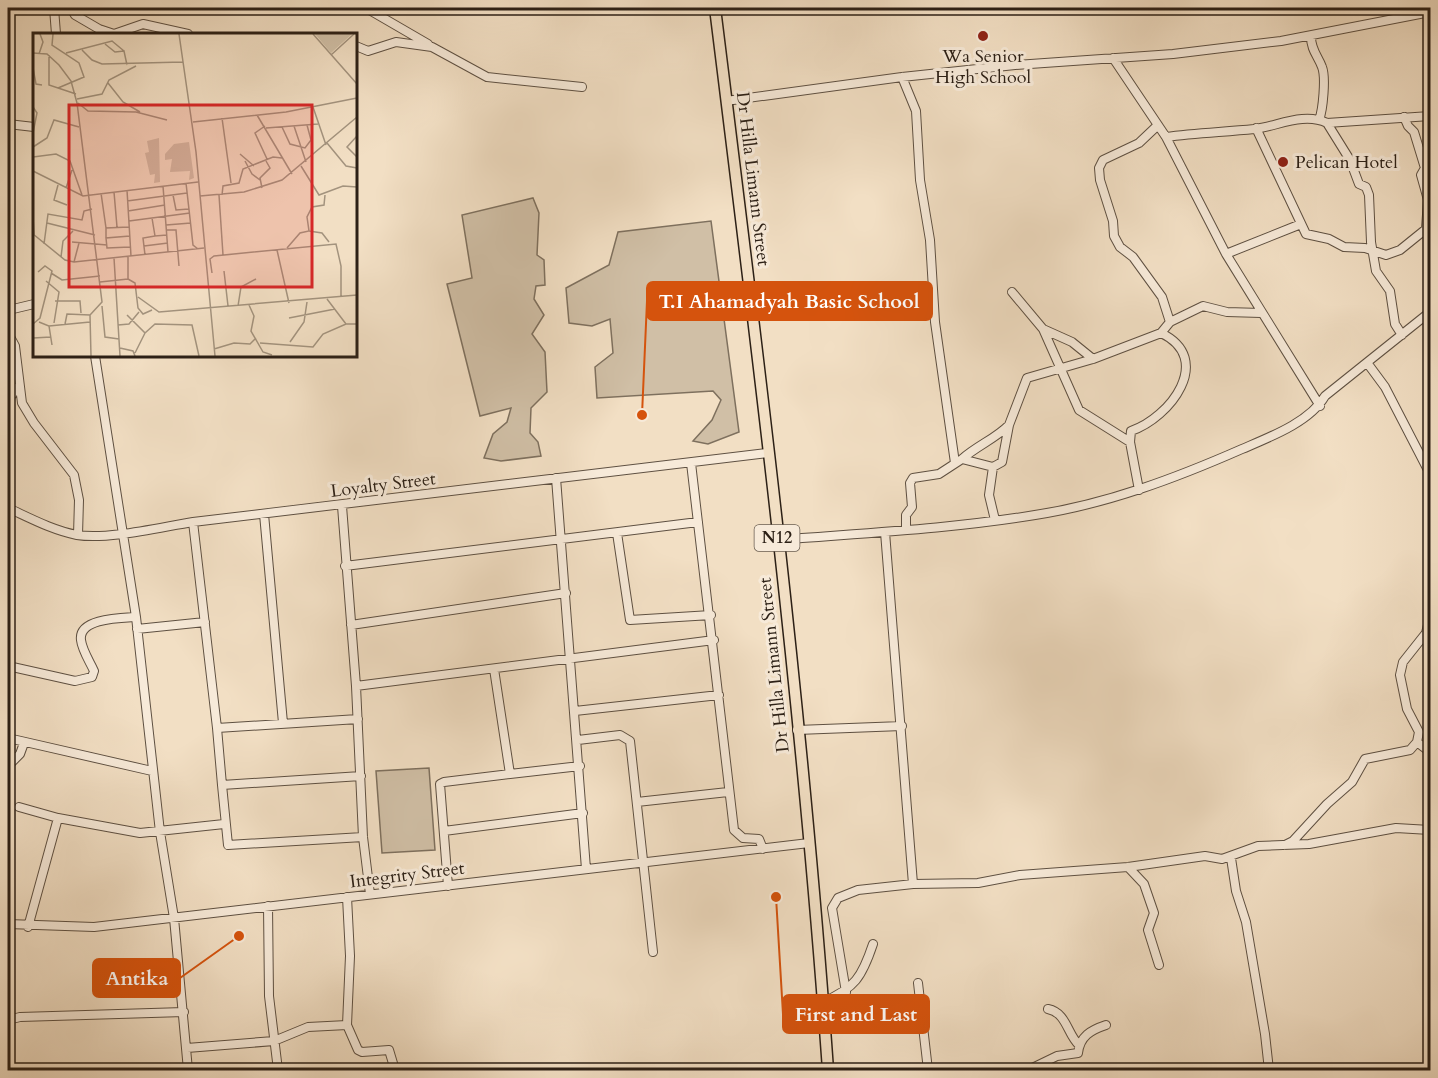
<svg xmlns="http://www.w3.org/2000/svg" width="1438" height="1078" font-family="Cardo,serif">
<rect width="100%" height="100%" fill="#f2dfc4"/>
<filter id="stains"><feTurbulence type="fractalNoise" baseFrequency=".00333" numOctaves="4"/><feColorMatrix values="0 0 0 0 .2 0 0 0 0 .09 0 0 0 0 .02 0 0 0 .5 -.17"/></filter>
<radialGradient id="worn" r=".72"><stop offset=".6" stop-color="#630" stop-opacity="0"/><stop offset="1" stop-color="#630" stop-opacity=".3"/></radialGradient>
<path fill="#d0bfa6" stroke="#7e705e" stroke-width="1.5" d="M533,198L539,213L537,255L544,260L545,285L536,286L534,299L544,315L532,334L545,352L547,392L531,408L530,433L538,442L541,456L501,461L484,458L493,434L507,422L511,408L480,416L447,284L472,278L462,215Z
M711,221L739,432L708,444L693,441L712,420L721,400L713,391L597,398L595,367L613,353L610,319L592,326L569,323L566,288L609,265L618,232Z
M429,768L435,850L382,853L376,771Z"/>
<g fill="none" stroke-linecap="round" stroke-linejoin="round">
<g stroke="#5e5042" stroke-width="10">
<path id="minor" d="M54,8L56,34
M71,8L75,15L99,29L114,34L143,24L188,34
M366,8L428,44
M1311,37C1311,50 1318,56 1322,67C1326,77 1323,110 1319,120
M356,46L368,51L396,42L432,47L487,77L582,87
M1113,58L1166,137L1226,254L1320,406
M902,77L916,111L920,180L930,240L935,322L955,463
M726,101L902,77L1015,65L1173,54L1281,41L1430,12
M1327,123L1350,160L1359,184L1366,187L1369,195L1371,242L1376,271L1390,291L1395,324L1402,335
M8,124L34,127
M1158,125L1139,143L1103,160L1099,168L1100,180L1113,221L1114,236L1120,247L1133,257L1162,297L1170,322
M1256,128L1306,234L1329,239L1344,247L1365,248L1386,255L1400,250L1426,229L1428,200L1421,175L1425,168L1414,132L1408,126L1404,117
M1166,137C1195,133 1225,132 1254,129C1278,126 1304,112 1327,123L1430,116
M1226,254L1301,224
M1012,292L1043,329L1072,342L1093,359
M8,313L13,309L34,304
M1043,329L1079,410L1130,442
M8,333L15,346L22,403L34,423L74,475L79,500L78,535
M95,356L136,617L160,832L174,918L188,1070
M1368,364L1385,387L1430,474
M8,400L18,387
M962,459C978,445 995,439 1009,425
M691,463L734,830L743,838L759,839L763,849
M993,467L989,495L995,520
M556,478L586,869
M1139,490L1130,442L1131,431C1170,418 1215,359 1161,333
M342,506L356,686L363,837L370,894
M8,508C30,518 52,530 77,535C108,540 161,527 193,522L767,453
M264,514L283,723
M193,522L217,728
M906,529V515L912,507L910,483L913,478L939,474L962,459L993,467L1002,462L1009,425L1027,378L1093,359L1161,333L1170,322L1203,306L1227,312L1261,313
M885,532L913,884
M617,533L630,620L711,615
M777,540C863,533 950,529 1035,515C1107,504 1176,478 1242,449C1270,437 1310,422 1325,396L1430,312
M345,566L698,522
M351,625L566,593
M137,629L205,622
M8,666L75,681L92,677L94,671C90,662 82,650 81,640C78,618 122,618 136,617
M494,669L510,774L580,766
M356,686L714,640
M575,711L719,695
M797,730L902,726
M8,738L152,771
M578,740L620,735L630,741L653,952
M1417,742L1430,752
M8,766L20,754L24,743
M361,776L222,785L228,845L363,837
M222,785L217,728L358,719
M637,802L728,792
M19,807L58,818L140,833L224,824
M444,831L583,813
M1285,845L1293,841L1327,804L1352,782L1365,759L1410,750L1417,742L1419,732L1407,709L1400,675L1403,662L1426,633L1430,617
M1231,858L1236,891L1246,922L1265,1034L1269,1070
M1128,867L1144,884L1154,913L1148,930L1159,965
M448,886L440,784L444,782L510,774
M347,897L350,956L347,1025L358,1050L362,1052L389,1050L395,1070
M268,906L269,996L278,1070
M8,924L94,927L809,843
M28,927L58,818
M918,983L928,1070
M846,992L832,908L838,898L858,890L913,884L978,883L1020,875L1128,867L1205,856L1222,859L1258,846L1309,844L1396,828L1430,830
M823,1002C855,988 862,977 873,944
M1048,1009C1067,1013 1067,1034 1079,1045
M8,1020L20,1017L184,1012
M187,1048L274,1041L308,1027L347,1025
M1028,1070L1057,1056L1078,1053C1080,1036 1091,1030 1106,1025"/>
</g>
<g stroke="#2c2016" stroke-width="13">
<path id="highway" d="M715,8C759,361 803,715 828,1070"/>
</g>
<use href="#minor" stroke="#f7ead9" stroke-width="8"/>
<use href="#highway" stroke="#f2dfc4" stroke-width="10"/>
</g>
<g fill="#8f2418" stroke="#f7ead9" stroke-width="2">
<circle cx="983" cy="36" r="6"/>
<circle cx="1283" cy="162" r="6"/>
</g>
<g text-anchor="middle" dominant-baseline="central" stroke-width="6" stroke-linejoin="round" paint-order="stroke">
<rect fill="#f7ead9" stroke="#695d50" stroke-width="1.5" x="754.5" y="525" width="45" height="26" rx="4.5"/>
<g font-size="16" font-weight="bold" fill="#2c2016">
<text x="777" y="538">N12</text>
</g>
<g font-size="18" fill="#2c2016" stroke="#f7ead9">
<text x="983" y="56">Wa Senior<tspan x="983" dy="21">High School</tspan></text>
<text x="1295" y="162" text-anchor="start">Pelican Hotel</text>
</g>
<g font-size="18" fill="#2c2016" stroke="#f7ead9">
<text transform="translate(753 179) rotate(83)">Dr Hilla Limann Street</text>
<text transform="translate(383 485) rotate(-7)">Loyalty Street</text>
<text transform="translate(774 665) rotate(-96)">Dr Hilla Limann Street</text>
<text transform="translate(407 875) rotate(-7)">Integrity Street</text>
</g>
</g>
<g transform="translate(33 33)">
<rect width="324" height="324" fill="#f2dfc4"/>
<path d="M282,1H319L298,20ZM126,105L127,149L121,150L122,141L117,142L112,120L116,119L114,108ZM156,109L161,145L156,147L157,138L137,139L139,126L132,127V121L141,111Z" fill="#d0bfa6"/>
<path fill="none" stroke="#a3937e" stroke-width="1.5" d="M20,1L19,12L46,30L51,44L25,55M146,1L163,119L182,323M280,1L324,51M72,11L82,19L91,18L94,32M49,17L59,27L69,31L150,29M0,20L14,21L26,32L38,48L44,70L69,269L57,282L58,323M33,20L79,8L91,18M6,21L10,9L7,1M16,22V52L43,61M298,22L321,1M0,35L3,51L9,52M75,50L90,69L107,79M44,66L69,61L76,47L103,33M45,70L55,78L103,79L134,87M0,74L4,80L0,100M280,74L293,112M224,82L259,141M189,85L198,150M160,89L253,79L324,65M232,93L222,100L234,126M261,93L273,129M249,94L257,111L272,115L278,107L274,92M233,95L285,91M324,103L314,114L324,124M294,110L313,133L324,135M0,114L14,105L21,87L46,94M207,121L221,133M0,124L23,121L37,128L49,162M212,128L219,141L227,147M268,133L286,162L310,153L324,154M0,138L50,163L165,149M153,150L160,212L165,216M25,152L21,167L34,172M130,153L135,219M33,155L39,137M229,155L227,145L237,135L233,128M94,157L98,223M81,159L84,194M68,160L73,195M140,162L143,177L156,176M186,162L190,222M189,162L190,153L206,150L210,136L240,124L249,125M167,163L211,159L249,147L324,84M94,168L154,160M95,178L132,172M0,184L1,202M119,185L122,203L134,202M96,188L157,180M14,190L62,202M133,192L158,190M134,197H143L146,233M276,198L289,200L296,209M0,201L32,227L41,229L171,215M97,203L73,205L74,215L97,214M73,205V195L96,194M39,209L74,212M11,211L15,181L49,187L51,178L59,176M111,213L135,210M254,215L267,200L276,198L274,184L279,174L291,172L292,162M244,217L256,270M112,222L110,205L122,203M28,224L30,208L40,198M95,224V246L102,250L105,275L110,281L119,277M81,225L87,323M41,229L46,210M191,238L195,273M18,240L29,247L67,243M179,240L177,226L181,223L303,211L308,233V263M13,248L26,259L21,290M67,249L95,246M105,264L126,279L324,262M294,266L313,291M22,268H47L48,280M216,272L221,283L218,298L230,319L239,322M69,273L72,304L86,306M205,273L208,254L223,246M94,282L112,300L102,320M256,285L302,276M6,289L16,293L19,312M0,291L7,285L19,238L12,233L5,239M32,291L34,281L57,282M85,292L96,291L106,279M16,293L57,289M112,300L122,291L159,292L166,323M0,305L18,304M257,309L271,289L274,269M227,310L280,314L290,301L313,291H324M87,315L100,318L102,323M181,316L201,310L217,311L223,305"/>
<path fill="#d62828" fill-opacity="0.15" stroke="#d62828" stroke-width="3" d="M36,72H279V254H36Z"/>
<rect width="324" height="324" fill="none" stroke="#2c2016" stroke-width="3"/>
</g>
<path fill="none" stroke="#d5530d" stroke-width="2" d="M642 415L647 301M239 936L180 978M776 897L783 1014"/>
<g fill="#d5530d" stroke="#f7ead9" stroke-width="2">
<circle cx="642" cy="415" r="6"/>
<circle cx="239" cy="936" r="6"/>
<circle cx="776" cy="897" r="6"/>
</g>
<g fill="#d5530d" stroke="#d5530d" stroke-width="2">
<rect x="647" y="282" width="285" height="38" rx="6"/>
<rect x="93" y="959" width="87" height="38" rx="6"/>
<rect x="783" y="995" width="146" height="38" rx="6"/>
</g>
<g font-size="20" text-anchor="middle" font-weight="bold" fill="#fff">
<text x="789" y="308">T.I Ahamadyah Basic School</text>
<text x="137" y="985">Antika</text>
<text x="856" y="1021">First and Last</text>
</g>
<rect width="1438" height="1078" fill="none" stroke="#f2dfc4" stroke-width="30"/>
<rect x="9" y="9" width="1420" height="1060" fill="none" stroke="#2c2016" stroke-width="3"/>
<rect x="15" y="15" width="1408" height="1048" fill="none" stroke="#2c2016" stroke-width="1.5"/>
<rect width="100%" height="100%" filter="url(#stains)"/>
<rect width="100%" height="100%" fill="url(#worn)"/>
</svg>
